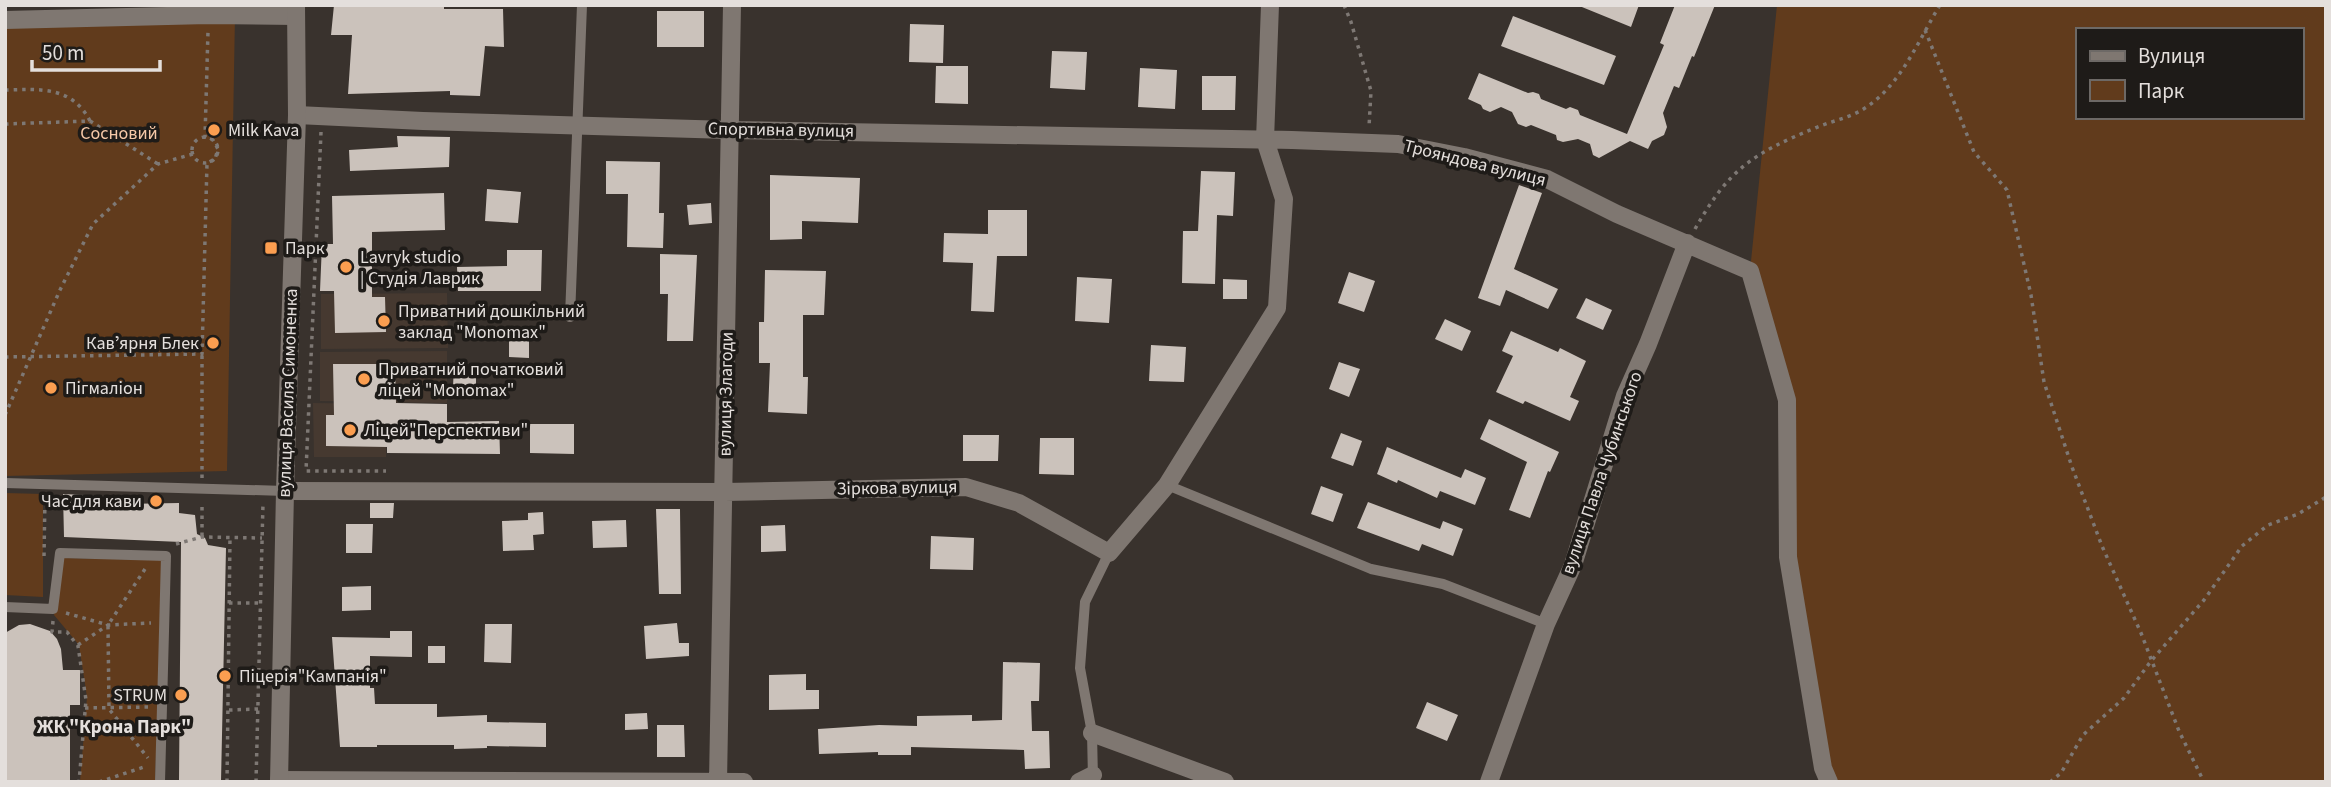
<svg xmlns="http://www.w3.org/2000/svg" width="2331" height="787" font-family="'Source Sans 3',sans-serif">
<rect width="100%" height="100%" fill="#39322d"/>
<path fill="#463930" d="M447,293L448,348L321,349V294Z
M447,351V403L320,401V352Z
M313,403L386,404V457H314Z"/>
<path fill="#613b1c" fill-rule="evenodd" d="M1777,5H2326V782H1829L1788,557L1787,399L1750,271ZM2077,30H2301V117H2077Z
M235,15L227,471L5,476V22Z
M5,493L43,494V597L5,595Z
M63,558L163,560L155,782H80L87,697L79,645L54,615Z"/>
<path fill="#cbc2bb" d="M334,5H444V9H503L504,47L485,46L480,96L450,95V91L348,94L352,35H331Z
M1577,5H1639L1631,27Z
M1675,5H1715L1694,57L1692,56L1679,88L1674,86L1663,113L1667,127L1664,135L1652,141L1648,149L1630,141L1599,158L1593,155L1590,144L1578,139L1563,142L1557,140L1556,135L1531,125L1526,127L1518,124L1512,112L1501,107L1490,112L1483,109L1481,105L1468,99L1479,73L1528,93L1533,92L1539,94L1541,99L1566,109L1570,107L1578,110L1580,115L1627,134L1664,45L1660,43Z
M657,11H704V47H657Z
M1513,16L1616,56L1604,85L1501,46Z
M910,24L944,25L943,63L909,62Z
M1052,51L1087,52L1085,90L1050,88Z
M936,66H968V104L935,103Z
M1140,68L1177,70L1175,109L1138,107Z
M1202,76H1236L1235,110H1202Z
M397,136L450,137L449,167L350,171L349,150L398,147Z
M606,161L660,162L659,213H664L663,248L627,247L628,194H606Z
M1201,171L1235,172L1233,216L1217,215L1215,284L1182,283L1183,231H1198Z
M770,175L860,178L858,223L802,221V239L770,240Z
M1519,185L1542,193L1514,269L1558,289L1548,309L1506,290L1500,306L1478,298Z
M487,189L521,192L518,223L485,221Z
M444,193L445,230L372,232V297H385L386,332L335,333L334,291H320L322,244H333L332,196Z
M711,203L712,223L689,225L687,205Z
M988,210H1027V256H997L994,312L971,311L973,263L943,262L944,233L988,234Z
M507,250H542L541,291H458L457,267L507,266Z
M660,254L697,255L693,341H667L668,294H660Z
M765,270L826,271L824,315H803V377H808L807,414L768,412L770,363H759V322H764Z
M1349,272L1375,281L1364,312L1338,303Z
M1077,277L1112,279L1109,323L1075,321Z
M1223,279L1247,280V299H1223Z
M1586,298L1612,310L1603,330L1576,318Z
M1445,319L1471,331L1462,351L1435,339Z
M509,327L529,328V358L509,357Z
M1511,331L1558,352L1560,348L1586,361L1570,397L1579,401L1570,421L1525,401L1523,404L1496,392L1513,356L1502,351Z
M1151,345L1186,347L1184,382L1149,381Z
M1339,362L1360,369L1349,397L1329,389Z
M333,364H395L396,403L447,404V422L499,421L500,454L387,453V447L326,446V415H334Z
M454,365L476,366V387H453Z
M1489,419L1559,452L1550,472L1548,471L1530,518L1509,510L1527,462L1480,439Z
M530,424H574V454L530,453Z
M1341,433L1362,441L1353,466L1331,458Z
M963,435H999L998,461H963Z
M1040,438H1074V475L1039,474Z
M1387,447L1461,478L1465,469L1486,478L1475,505L1440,491L1437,498L1398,480L1397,483L1377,474Z
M1321,486L1343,494L1333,522L1311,514Z
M63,494L125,497L124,504L179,503V513L195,515L197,534L205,538L208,545L226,548L221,782H179L181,542L64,537Z
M1368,502L1440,529L1443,521L1463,529L1453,556L1422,544L1419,551L1357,528Z
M370,503H394L393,518H370Z
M656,509H680L681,594H659Z
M543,512L544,534L533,535L534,550L503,551L502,521L528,520V513Z
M626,520L627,547L593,548L592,521Z
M346,524H373L372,553H346Z
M785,525L786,551L761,552V526Z
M931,536L974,538L973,570L930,569Z
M371,586V610L342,611V587Z
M677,623L679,643H689V656L646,659L644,626Z
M30,624L50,631L57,639L61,649L63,670H80V705H70V782H5V633L19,625Z
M485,624H512L511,663L484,662Z
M390,631H412V657L370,656V688H374L375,704H437V717L487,715V722L546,723V747L487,746V748L454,749V745H377V747H340L332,637L390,638Z
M428,646H445V663H428Z
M1003,662L1040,663L1039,701H1031L1032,731H1049L1050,768L1025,769L1024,750L911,747V755H878V752L819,754L818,729L879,725L917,726V716L972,715V721L1002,720Z
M806,674V690H819V709L769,710V675Z
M1427,702L1458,715L1447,741L1416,728Z
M647,713L648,729L625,730V714Z
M657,725H684L685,757H657Z"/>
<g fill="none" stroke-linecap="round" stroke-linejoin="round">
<path stroke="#7e7874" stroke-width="3.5" stroke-dasharray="3.5 5" stroke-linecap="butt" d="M1344,5L1351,22L1371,91L1369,127
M1925,30L1974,152L2007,190L2031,295L2044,382L2072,467L2102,546L2141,633L2179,731L2204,782
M5,90C40,89 72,86 90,121
M5,124L90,121L158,164
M321,132L306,471H386
M192 150a13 13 0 1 1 26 0a13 13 0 1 1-26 0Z
M1695,229C1729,169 1752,154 1815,128C1831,121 1850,118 1865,108C1901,85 1918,41 1940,5
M5,357L202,354L207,163L215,159L218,149L213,140L205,137L208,31
M5,415L60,290L93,224L158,164L193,154
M202,478V354
M202,536V502
M176,544L202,537L262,538
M44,556L45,497
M145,569L108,625L109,709L148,758
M229,603H261
M66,613L108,625L151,623
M53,621L52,632H67L78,646L86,700L79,782
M78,645L108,625
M85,708L149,707
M229,710L258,709
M99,782L147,766
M227,782L230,537
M256,782L263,503
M2050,782L2061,773L2083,735L2124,698L2151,661L2204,600L2242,546L2268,525L2298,514L2326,497"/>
<path stroke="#7f7771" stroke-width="10" d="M570,317L582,5
M5,483L285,491
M1167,485L1371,569L1443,584L1546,624
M5,607L53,609L60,553L166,556L160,782
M1093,779L1092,733L1080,668L1085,602L1109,553"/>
<path stroke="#7f7771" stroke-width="18" d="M5,20L208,15L296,16
M297,115L423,121L729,130L1292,140L1398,144L1464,157L1547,179L1617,214L1750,271L1787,400L1788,557L1823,768L1829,782
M285,491L725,492L966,487L1019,503L1109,553L1167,485L1277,308L1284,199L1265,140L1270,5
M1092,733L1225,782
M279,780L744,782
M718,782L732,5
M1079,782L1093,775
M1489,782L1546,624L1573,565L1625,396L1648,344L1687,243"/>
<path stroke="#7f7771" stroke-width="18" d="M279,782L285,491L297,115L296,5"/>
</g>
<g fill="#fb9e50" stroke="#1e1b18" stroke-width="2.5">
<circle cx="214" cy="130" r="7"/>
<rect x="264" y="241" width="14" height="14" rx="3.5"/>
<circle cx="346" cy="267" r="7"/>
<circle cx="384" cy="321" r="7"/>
<circle cx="213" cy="343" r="7"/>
<circle cx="364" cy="379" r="7"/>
<circle cx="51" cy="388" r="7"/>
<circle cx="350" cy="430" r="7"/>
<circle cx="156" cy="501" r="7"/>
<circle cx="225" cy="676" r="7"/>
<circle cx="181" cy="695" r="7"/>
</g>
<g text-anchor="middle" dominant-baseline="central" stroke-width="7" stroke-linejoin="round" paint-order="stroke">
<g font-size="18" fill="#e4dfdc" stroke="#1e1b18" text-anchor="start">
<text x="228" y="130">Milk Kava</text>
<text x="285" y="248">Парк</text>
<text x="360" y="257">Lavryk studio<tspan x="360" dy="21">| Студія Лаврик</tspan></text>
<text x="398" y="311">Приватний дошкільний<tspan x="398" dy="21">заклад "Monomax"</tspan></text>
<text x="199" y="343" text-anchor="end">Кавʼярня Блек</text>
<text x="378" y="369">Приватний початковий<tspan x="378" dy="21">ліцей "Monomax"</tspan></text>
<text x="65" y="388">Пігмаліон</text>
<text x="364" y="430">Ліцей"Перспективи"</text>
<text x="142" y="501" text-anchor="end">Час для кави</text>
<text x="239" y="676">Піцерія"Кампанія"</text>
<text x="167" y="695" text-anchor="end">STRUM</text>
</g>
<g font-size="18" fill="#e4dfdc" stroke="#1e1b18">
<text transform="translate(781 130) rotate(1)">Спортивна вулиця</text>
<text transform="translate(1475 163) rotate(14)">Трояндова вулиця</text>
<text transform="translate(288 393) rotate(-88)">вулиця Василя Симоненка</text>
<text transform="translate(726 394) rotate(-89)">вулиця Злагоди</text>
<text transform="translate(1602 473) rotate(-71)">вулиця Павла Чубинського</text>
<text transform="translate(897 488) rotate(-1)">Зіркова вулиця</text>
</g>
<g font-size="18" fill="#f5c8a7" stroke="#1e1b18">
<text x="119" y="133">Сосновий</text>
</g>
<g font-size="19" font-weight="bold" fill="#e4dfdc" stroke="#1e1b18">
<text x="114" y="727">ЖК "Крона Парк"</text>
</g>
</g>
<rect width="2331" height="787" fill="none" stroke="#e4dfdc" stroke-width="14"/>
<rect x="2076" y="28" width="228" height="91" fill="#1e1b18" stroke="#6d6966" stroke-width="2"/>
<rect x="2090" y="51" width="35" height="10" fill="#7f7771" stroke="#6d6966" stroke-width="2"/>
<text x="2138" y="63" font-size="21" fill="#e4dfdc">Вулиця</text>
<rect x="2090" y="80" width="35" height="21" fill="#613b1c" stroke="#6d6966" stroke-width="2"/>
<text x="2138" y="98" font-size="21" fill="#e4dfdc">Парк</text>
<path d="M32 60v10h128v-10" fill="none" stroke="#e4dfdc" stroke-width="3.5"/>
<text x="42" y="60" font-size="21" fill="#e4dfdc" stroke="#1e1b18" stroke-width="5" paint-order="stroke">50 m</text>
</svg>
